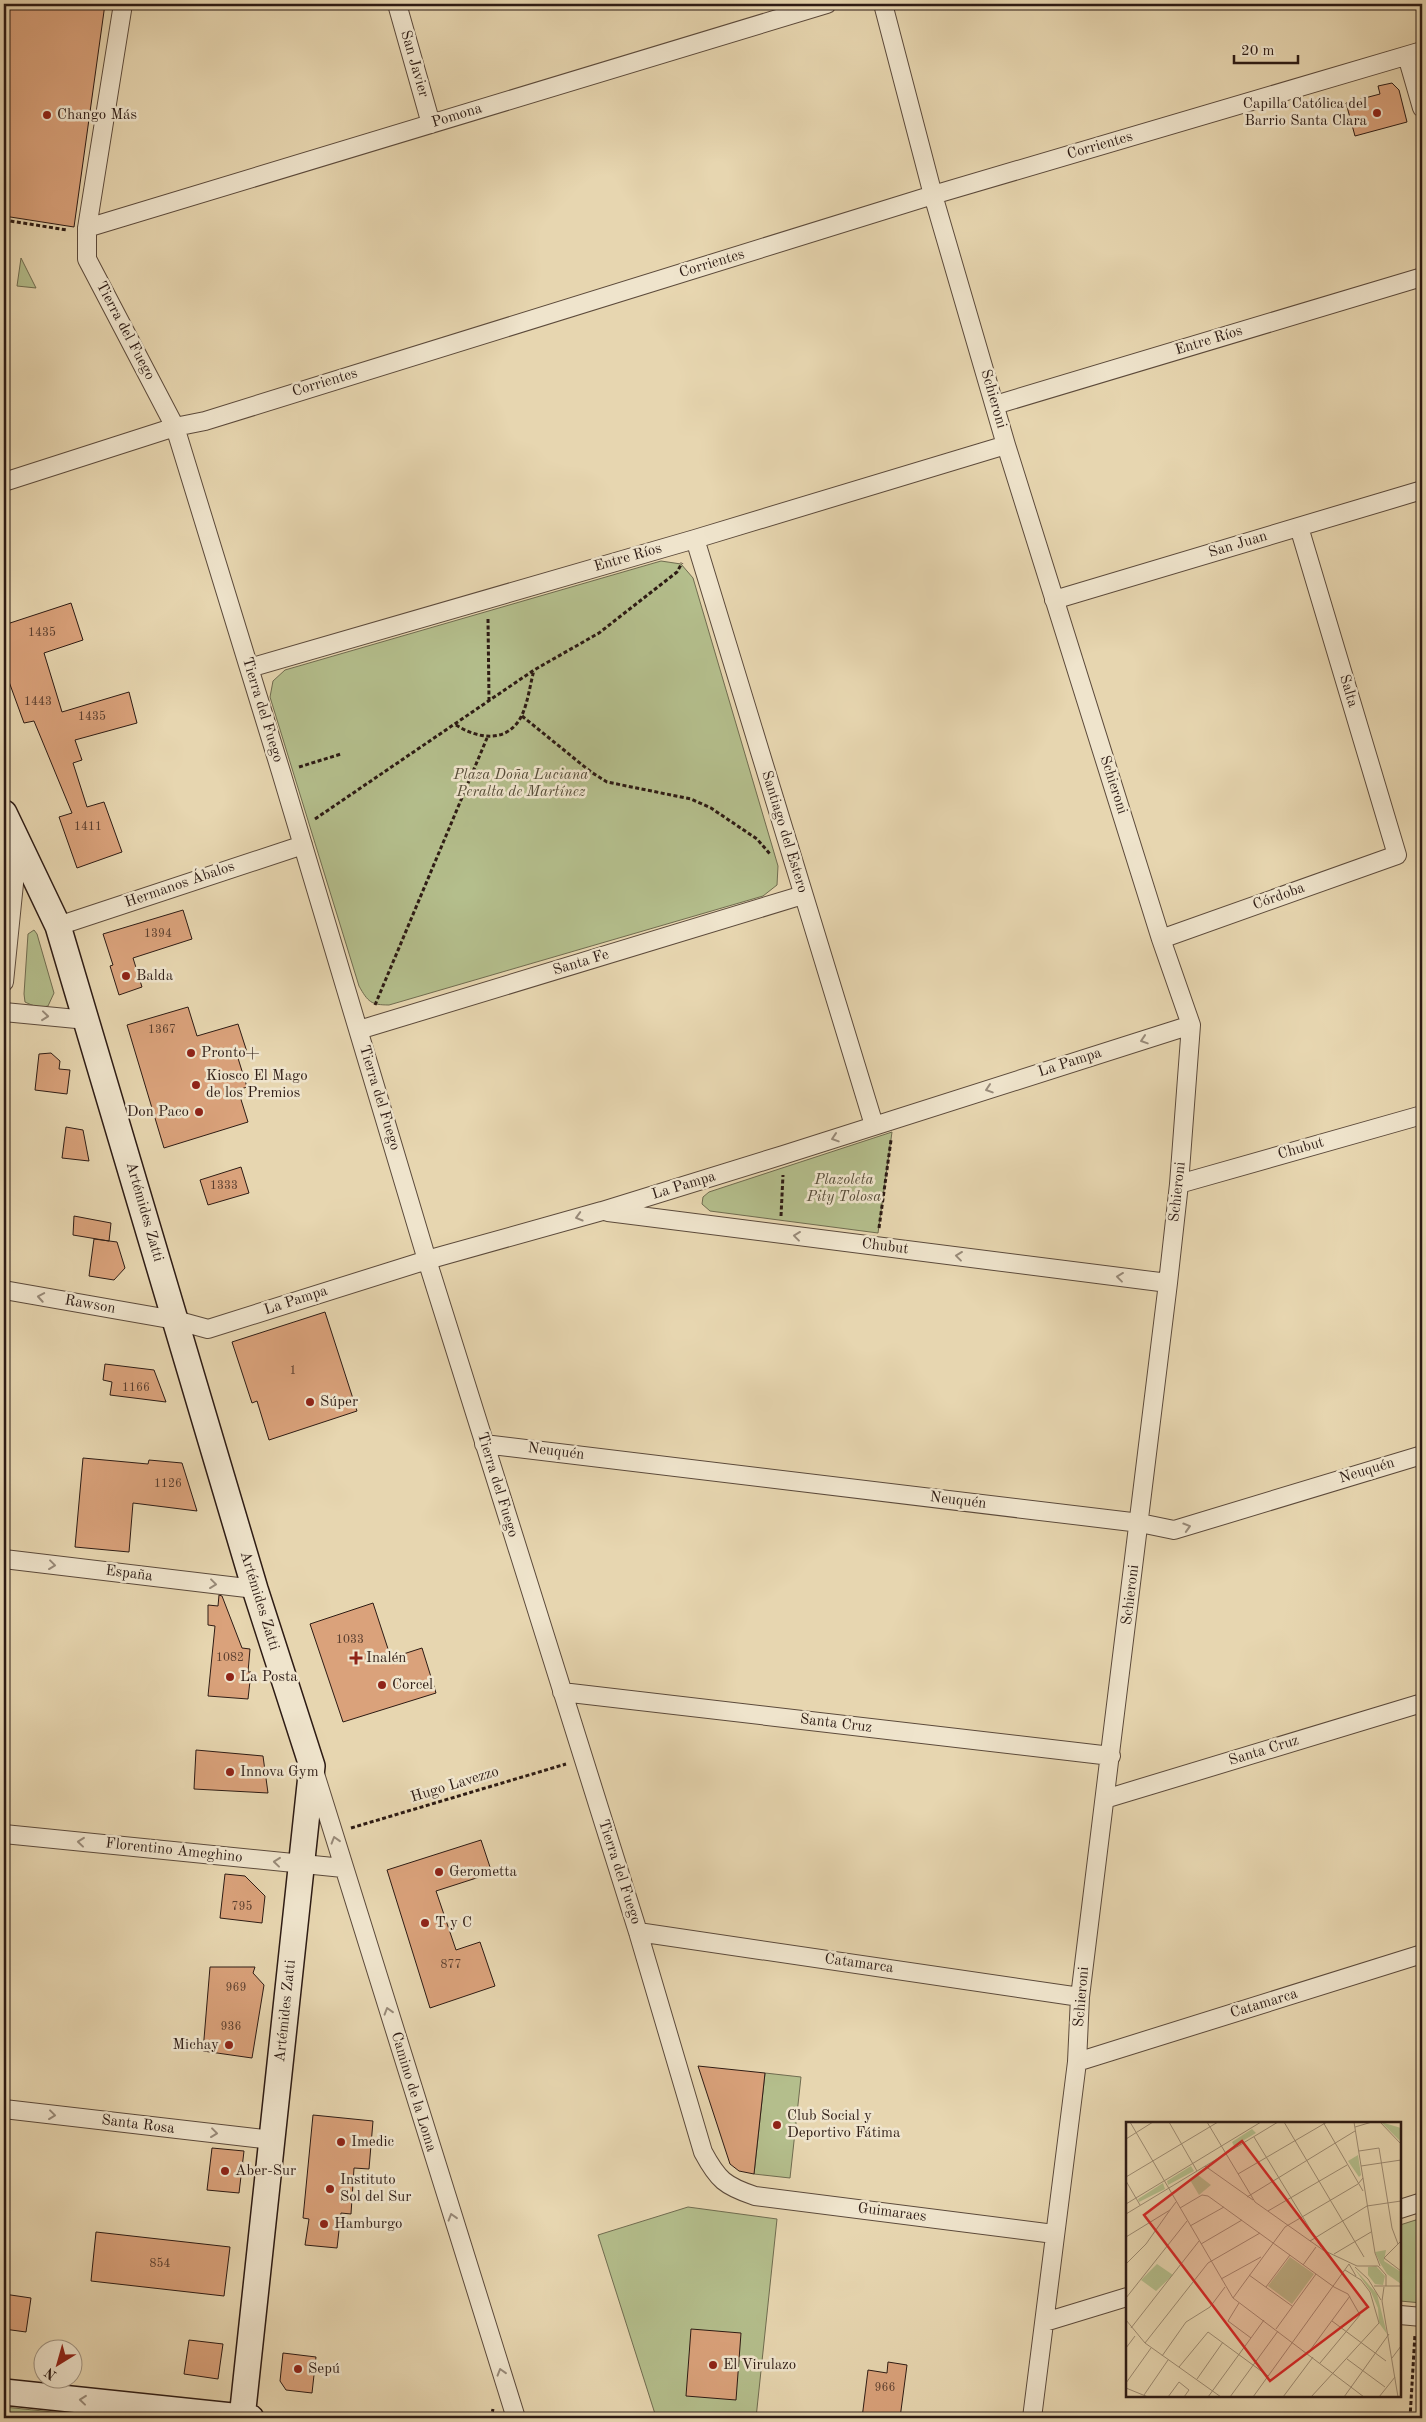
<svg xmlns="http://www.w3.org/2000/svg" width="1426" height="2422" font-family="'Old Standard TT',serif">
<rect width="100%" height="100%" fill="#e7d6b0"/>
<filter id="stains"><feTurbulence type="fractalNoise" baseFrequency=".004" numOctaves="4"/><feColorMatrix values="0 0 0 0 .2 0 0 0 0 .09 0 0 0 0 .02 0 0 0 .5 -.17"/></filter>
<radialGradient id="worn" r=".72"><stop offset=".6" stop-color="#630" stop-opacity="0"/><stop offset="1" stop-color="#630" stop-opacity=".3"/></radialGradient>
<path fill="#b4be8c" stroke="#706c50" d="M21,258L36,288L17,286Z
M661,561L681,564L693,578L778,866L777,885L763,896L389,1005C371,1005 368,1002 359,986L270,697L273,681L285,670Z
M34,930L37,934L54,993L48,1006C40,1008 33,1006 25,1002L24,994L28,934Z
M892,1132L878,1233L710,1211L702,1204L703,1197L709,1192Z
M765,2073L801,2077L790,2178L754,2174Z
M688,2207L777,2219L756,2418L656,2417L598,2235Z
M1422,2218V2303L1400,2301V2225Z
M4,2407L111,2418H4Z"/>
<path fill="#daa27b" stroke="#2d1b14" d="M4,4H105L74,227L4,216Z
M1392,83L1399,90L1407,122L1355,136L1346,103L1380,94L1378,86Z
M71,603L83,640L44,653L62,712L129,692L137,723L75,740L82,760L73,763L87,807L104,802L122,852L77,868L59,817L72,813L34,721L24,723L4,668V625Z
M183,910L192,939L133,958L142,987L119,995L110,966L113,965L103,934Z
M188,1007L197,1036L238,1024L247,1052L237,1055L247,1087L238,1090L248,1122L164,1148L127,1025Z
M51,1053L60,1061L59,1069L70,1070L67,1094L35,1090L39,1054Z
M66,1127L83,1130L89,1161L62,1158Z
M241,1167L249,1193L208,1205L200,1180Z
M74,1216L111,1223L109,1241L73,1235Z
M94,1239L117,1242L125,1268L114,1280L89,1276Z
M325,1312L357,1411L269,1440L257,1401L252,1403L232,1342Z
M105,1364L154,1370L166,1402L110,1395L112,1382L103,1380Z
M83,1458L148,1464L149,1460L182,1463L197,1511L133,1503L129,1552L75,1547Z
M219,1595L222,1596L242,1648L250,1649L248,1672H251L248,1699L208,1696L215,1626L208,1625V1605L218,1606Z
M373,1603L391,1658L422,1648L436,1693L343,1722L310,1624Z
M196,1750L263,1756L268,1793L194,1789Z
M481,1840L492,1873L436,1891L456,1950L480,1942L495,1986L430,2008L387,1870Z
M225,1874L245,1876L265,1896L262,1923L220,1918Z
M210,1967H255L253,1973L264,1985L252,2058L203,2051Z
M698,2066L765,2073L754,2174L739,2171L730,2164Z
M313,2115L373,2121L369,2169L354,2168L351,2214L341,2213L337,2248L305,2245L309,2219L303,2218Z
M212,2148L244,2151L239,2193L207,2190Z
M96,2232L230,2247L224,2296L91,2281Z
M4,2294L31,2298L26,2332L4,2329Z
M691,2329L741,2333L736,2400L686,2396Z
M189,2340L223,2344L218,2379L184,2374Z
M283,2353L316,2357L312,2393L286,2390L280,2381Z
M888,2362L907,2365L900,2418H862L868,2370L887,2373Z"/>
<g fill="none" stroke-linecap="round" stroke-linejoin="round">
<g stroke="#5c4a3b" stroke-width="20">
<path id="minor" d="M123,4L87,228V259L175,427L281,772L427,1260L638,1932L703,2152C718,2180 725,2186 755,2196L1054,2234
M397,4L431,124
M883,4L933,195L1006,445L1161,939L1191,1025L1179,1184L1168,1283L1080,1997L1077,2062L1032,2418
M1407,56L1422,108
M87,228L827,4
M995,405L1422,277
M4,482L175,427L205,421L933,195L1422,51
M695,539L874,1125
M1054,600L1422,490
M249,668L695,539L1006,445
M58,926L303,845
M1161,939L1397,855L1299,527
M4,982L18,844
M4,1012L87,1020
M359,1030L803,895
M1179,1184L1422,1115
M608,1212L1168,1283
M4,1290L175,1320L208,1329L427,1260L602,1211L783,1155L1191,1025
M484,1444L1140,1523L1174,1530L1422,1455
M4,1559L255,1589
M562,1692L1111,1756
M315,1774L516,2418
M1105,1799L1422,1703
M4,1834L343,1868
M638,1932L1080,1997
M1077,2062L1422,1954
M4,2109L272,2140
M1400,2209L1422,2202
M1400,2315L1422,2317
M1045,2322L1127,2297"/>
</g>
<g stroke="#2d1b14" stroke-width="28">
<path id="secondary" d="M4,813L58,926L255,1589L312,1766L242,2418
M4,2392L251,2418"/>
</g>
<path stroke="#2d1b14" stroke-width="3" stroke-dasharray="4 2.5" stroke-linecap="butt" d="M4,220L67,230
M488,619L489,700
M522,716L591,772L607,782L691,799L711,808L757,839L770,854
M456,725C478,739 508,744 522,715C528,702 530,685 534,670
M299,767L341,754
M315,819L534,670L599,633L677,572L682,563
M375,1005L487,738
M781,1216L783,1175
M879,1228L891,1140
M351,1828L566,1764
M491,2418L493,2409
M1410,2418L1415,2334"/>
<use href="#minor" stroke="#efe4cc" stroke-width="18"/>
<use href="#secondary" stroke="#efe4cc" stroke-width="25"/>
</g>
<defs><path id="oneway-chevron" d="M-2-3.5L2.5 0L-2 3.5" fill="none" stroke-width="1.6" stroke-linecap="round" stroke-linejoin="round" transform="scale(1.25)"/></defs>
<g stroke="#988a79">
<use href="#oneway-chevron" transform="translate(45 1016) rotate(6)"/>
<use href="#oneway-chevron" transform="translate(1144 1040) rotate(162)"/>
<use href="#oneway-chevron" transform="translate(989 1089) rotate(162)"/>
<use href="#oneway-chevron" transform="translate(835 1138) rotate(162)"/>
<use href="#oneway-chevron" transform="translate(579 1217) rotate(164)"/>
<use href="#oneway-chevron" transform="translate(797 1236) rotate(-173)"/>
<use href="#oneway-chevron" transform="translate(959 1256) rotate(-173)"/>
<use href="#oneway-chevron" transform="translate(1120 1277) rotate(-173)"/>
<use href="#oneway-chevron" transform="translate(41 1297) rotate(-170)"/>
<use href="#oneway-chevron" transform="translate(1187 1527) rotate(-17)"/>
<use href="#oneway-chevron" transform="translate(52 1565) rotate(7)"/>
<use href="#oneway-chevron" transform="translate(213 1584) rotate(7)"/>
<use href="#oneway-chevron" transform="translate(335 1840) rotate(-107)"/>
<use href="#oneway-chevron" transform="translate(81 1842) rotate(-174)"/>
<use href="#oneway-chevron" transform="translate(277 1862) rotate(-174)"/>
<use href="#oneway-chevron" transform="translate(388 2011) rotate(-107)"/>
<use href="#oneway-chevron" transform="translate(52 2115) rotate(7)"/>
<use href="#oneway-chevron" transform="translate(214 2133) rotate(7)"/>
<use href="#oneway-chevron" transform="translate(452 2217) rotate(-107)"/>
<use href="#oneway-chevron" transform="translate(501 2372) rotate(-107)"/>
<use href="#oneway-chevron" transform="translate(83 2400) rotate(-174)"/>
</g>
<g fill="#8f2418" stroke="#efe4cc" stroke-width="2">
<circle cx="1377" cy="113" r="5"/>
<circle cx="47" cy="115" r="5"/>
<circle cx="126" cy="976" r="5"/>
<circle cx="191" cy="1053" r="5"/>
<circle cx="196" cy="1085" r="5"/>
<circle cx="199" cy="1112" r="5"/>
<circle cx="310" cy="1402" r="5"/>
<path d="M353.5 1650.5h5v5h5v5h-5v5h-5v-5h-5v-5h5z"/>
<circle cx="230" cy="1677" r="5"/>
<circle cx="382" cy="1685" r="5"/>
<circle cx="230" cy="1772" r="5"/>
<circle cx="439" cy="1872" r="5"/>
<circle cx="425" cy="1923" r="5"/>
<circle cx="229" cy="2045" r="5"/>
<circle cx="777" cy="2125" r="5"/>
<circle cx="341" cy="2142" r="5"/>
<circle cx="225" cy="2171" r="5"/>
<circle cx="330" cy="2189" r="5"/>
<circle cx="324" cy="2224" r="5"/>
<circle cx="713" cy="2365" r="5"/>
<circle cx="298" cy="2369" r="5"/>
</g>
<g text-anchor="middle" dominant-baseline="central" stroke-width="5" stroke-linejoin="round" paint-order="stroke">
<g font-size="12" fill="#583d2e">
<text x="42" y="633">1435</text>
<text x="38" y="702">1443</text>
<text x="92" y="717">1435</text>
<text x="88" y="827">1411</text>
<text x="158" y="934">1394</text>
<text x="162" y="1030">1367</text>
<text x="224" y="1186">1333</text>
<text x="293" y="1371">1</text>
<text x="136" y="1388">1166</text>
<text x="168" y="1484">1126</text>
<text x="350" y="1640">1033</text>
<text x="230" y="1658">1082</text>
<text x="242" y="1907">795</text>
<text x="451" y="1965">877</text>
<text x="236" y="1988">969</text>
<text x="231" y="2027">936</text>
<text x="160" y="2264">854</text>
<text x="885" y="2388">966</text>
</g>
<g font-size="15" fill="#2d1b14" stroke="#efe4cc">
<text transform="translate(414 64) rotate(74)">San Javier</text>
<text transform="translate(457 116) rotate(-17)">Pomona</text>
<text transform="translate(1100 146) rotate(-16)">Corrientes</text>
<text transform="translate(712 264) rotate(-17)">Corrientes</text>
<text transform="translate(125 331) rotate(62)">Tierra del Fuego</text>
<text transform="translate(1209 341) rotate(-17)">Entre Ríos</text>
<text transform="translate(325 383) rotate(-17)">Corrientes</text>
<text transform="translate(993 399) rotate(74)">Schieroni</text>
<text transform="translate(1238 545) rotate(-17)">San Juan</text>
<text transform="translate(628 558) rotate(-16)">Entre Ríos</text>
<text transform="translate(1348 691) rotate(73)">Salta</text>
<text transform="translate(262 710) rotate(73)">Tierra del Fuego</text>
<text transform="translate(1113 785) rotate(72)">Schieroni</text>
<text transform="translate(784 832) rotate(73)">Santiago del Estero</text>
<text transform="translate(180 885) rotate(-19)">Hermanos Ábalos</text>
<text transform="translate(1279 897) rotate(-20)">Córdoba</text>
<text transform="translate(581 963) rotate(-17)">Santa Fe</text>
<text transform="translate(1070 1063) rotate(-18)">La Pampa</text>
<text transform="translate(379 1098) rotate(73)">Tierra del Fuego</text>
<text transform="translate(1301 1149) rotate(-16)">Chubut</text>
<text transform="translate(684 1186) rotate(-17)">La Pampa</text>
<text transform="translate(1178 1192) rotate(-84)">Schieroni</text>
<text transform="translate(144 1212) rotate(74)">Artémides Zatti</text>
<text transform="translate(885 1247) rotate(7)">Chubut</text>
<text transform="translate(296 1301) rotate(-18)">La Pampa</text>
<text transform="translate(90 1305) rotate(10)">Rawson</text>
<text transform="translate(556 1452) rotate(7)">Neuquén</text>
<text transform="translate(1367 1471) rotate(-17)">Neuquén</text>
<text transform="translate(497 1485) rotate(73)">Tierra del Fuego</text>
<text transform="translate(958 1501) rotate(7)">Neuquén</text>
<text transform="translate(129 1574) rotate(7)">España</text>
<text transform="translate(1131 1595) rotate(-83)">Schieroni</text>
<text transform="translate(259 1601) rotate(73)">Artémides Zatti</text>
<text transform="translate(836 1724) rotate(7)">Santa Cruz</text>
<text transform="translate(1264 1751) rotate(-17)">Santa Cruz</text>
<text transform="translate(455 1785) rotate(-17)">Hugo Lavezzo</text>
<text transform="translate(174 1851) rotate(6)">Florentino Ameghino</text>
<text transform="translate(619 1872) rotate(72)">Tierra del Fuego</text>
<text transform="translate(859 1964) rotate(8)">Catamarca</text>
<text transform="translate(1082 1997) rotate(-85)">Schieroni</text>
<text transform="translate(1264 2004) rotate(-17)">Catamarca</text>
<text transform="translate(286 2011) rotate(-84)">Artémides Zatti</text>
<text transform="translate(413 2092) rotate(73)">Camino de la Loma</text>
<text transform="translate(138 2125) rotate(7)">Santa Rosa</text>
<text transform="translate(892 2213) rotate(7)">Guimaraes</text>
</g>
<g font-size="15" fill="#2d1b14" stroke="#efe4cc" text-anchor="start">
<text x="1367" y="104" text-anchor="end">Capilla Católica del<tspan x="1367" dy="17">Barrio Santa Clara</tspan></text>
<text x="57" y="115">Chango Más</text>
<text x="136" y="976">Balda</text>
<text x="201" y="1053">Pronto+</text>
<text x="206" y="1076">Kiosco El Mago<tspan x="206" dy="17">de los Premios</tspan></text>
<text x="189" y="1112" text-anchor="end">Don Paco</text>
<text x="320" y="1402">Súper</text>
<text x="366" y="1658">Inalén</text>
<text x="240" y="1677">La Posta</text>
<text x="392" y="1685">Corcel</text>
<text x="240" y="1772">Innova Gym</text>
<text x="449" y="1872">Gerometta</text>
<text x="435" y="1923">T y C</text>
<text x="219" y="2045" text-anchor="end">Michay</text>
<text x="787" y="2116">Club Social y<tspan x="787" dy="17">Deportivo Fátima</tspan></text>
<text x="351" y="2142">Imedic</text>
<text x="235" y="2171">Aber-Sur</text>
<text x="340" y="2180">Instituto<tspan x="340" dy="17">Sol del Sur</tspan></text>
<text x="334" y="2224">Hamburgo</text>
<text x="723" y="2365">El Virulazo</text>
<text x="308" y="2369">Sepú</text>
</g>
<g font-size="15" font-style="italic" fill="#564c38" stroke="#efe4cc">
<text x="521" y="775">Plaza Doña Luciana<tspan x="521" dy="17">Peralta de Martínez</tspan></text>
<text x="844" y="1180">Plazoleta<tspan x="844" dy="17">Pity Tolosa</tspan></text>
</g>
</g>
<g transform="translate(1126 2122)">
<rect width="275" height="275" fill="#e7d6b0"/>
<path d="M255,0L275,6V20ZM126,7L130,11L108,24L106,20ZM232,33L235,53L233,55L222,39ZM65,44L68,49L42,63L41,59ZM72,53L85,63L73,73L64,58ZM37,61L39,67L13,80L12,77ZM260,128L258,139L275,150V162L261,152L254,141L249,130ZM164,135L188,152L166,182L142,164ZM31,142L47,153L30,169L15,158ZM250,144L259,154L257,163L249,162L242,153V145ZM228,146L251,172L261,212L253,201L252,186L245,170Z" fill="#b4be8c"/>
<path fill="none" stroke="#9d8b72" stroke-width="1" d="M4,0L107,176L238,275M43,0L71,49M81,0L129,80L197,128L231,144H252L260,153V164M158,0L238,135M197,0L237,69M228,0L249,131L254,144M254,0L275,22M229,5L246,0M128,15L195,125M0,17L27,0M233,29L253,26L266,106L272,122M79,44L127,78M235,44L275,38M112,52L201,0M0,55L92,0M0,59L14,83M121,75L229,9M0,82L135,0M54,86L76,73L82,74L208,165L222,172L234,193L194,241M142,89L221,43M0,92L152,0M64,104L98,85M0,115L44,88L50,80M184,119L241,84L275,79M275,119L258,136L275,149M75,122L116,98M208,132L245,110M0,142L20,122L44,88M177,143L190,125M229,145L242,157L255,178M123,153L166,184M95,157L135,135M248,164H275M140,165L164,133M258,165L256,179L272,275M0,176L61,99M107,176L159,105L232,62L237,56M113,181L102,199L125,216M0,198L19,221L95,275M206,199L260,239M5,206L73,119M150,207L190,152M19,221L82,141L134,111M0,226L9,214M182,231L224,174M36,234L60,200L84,185L99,165M266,236L275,224M221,237L259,265M53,245L82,210L142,254M71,257L97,220M0,261L25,226M0,266L22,275M18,273L42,238M42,275L53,260L63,268L58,275M82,275L138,198M104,275L152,209M127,275L223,142L230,154M157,275L187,235M185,275L253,201L244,170L235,158L219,148M218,275L263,212M253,275L269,255"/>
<path fill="#d62828" fill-opacity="0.15" stroke="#d62828" stroke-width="2.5" d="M116,19L242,185L144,259L18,93Z"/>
<rect width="275" height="275" fill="none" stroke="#2d1b14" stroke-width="2.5"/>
</g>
<rect width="1426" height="2422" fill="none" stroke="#e7d6b0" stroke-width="20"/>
<rect x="5" y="5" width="1416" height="2412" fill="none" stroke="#2d1b14" stroke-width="2.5"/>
<rect x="10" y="10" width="1406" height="2402" fill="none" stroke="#2d1b14"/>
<g transform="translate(58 2364) rotate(217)"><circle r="24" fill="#efe4cc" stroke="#a19482"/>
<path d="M0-4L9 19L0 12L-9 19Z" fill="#8f2418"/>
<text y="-8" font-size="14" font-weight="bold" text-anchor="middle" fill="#2d1b14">N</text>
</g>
<path d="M1234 55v8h64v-8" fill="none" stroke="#2d1b14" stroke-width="2.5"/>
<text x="1241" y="55" font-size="15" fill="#2d1b14" stroke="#efe4cc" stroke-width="4" paint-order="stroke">20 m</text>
<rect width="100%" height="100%" filter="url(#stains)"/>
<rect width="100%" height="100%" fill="url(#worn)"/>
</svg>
